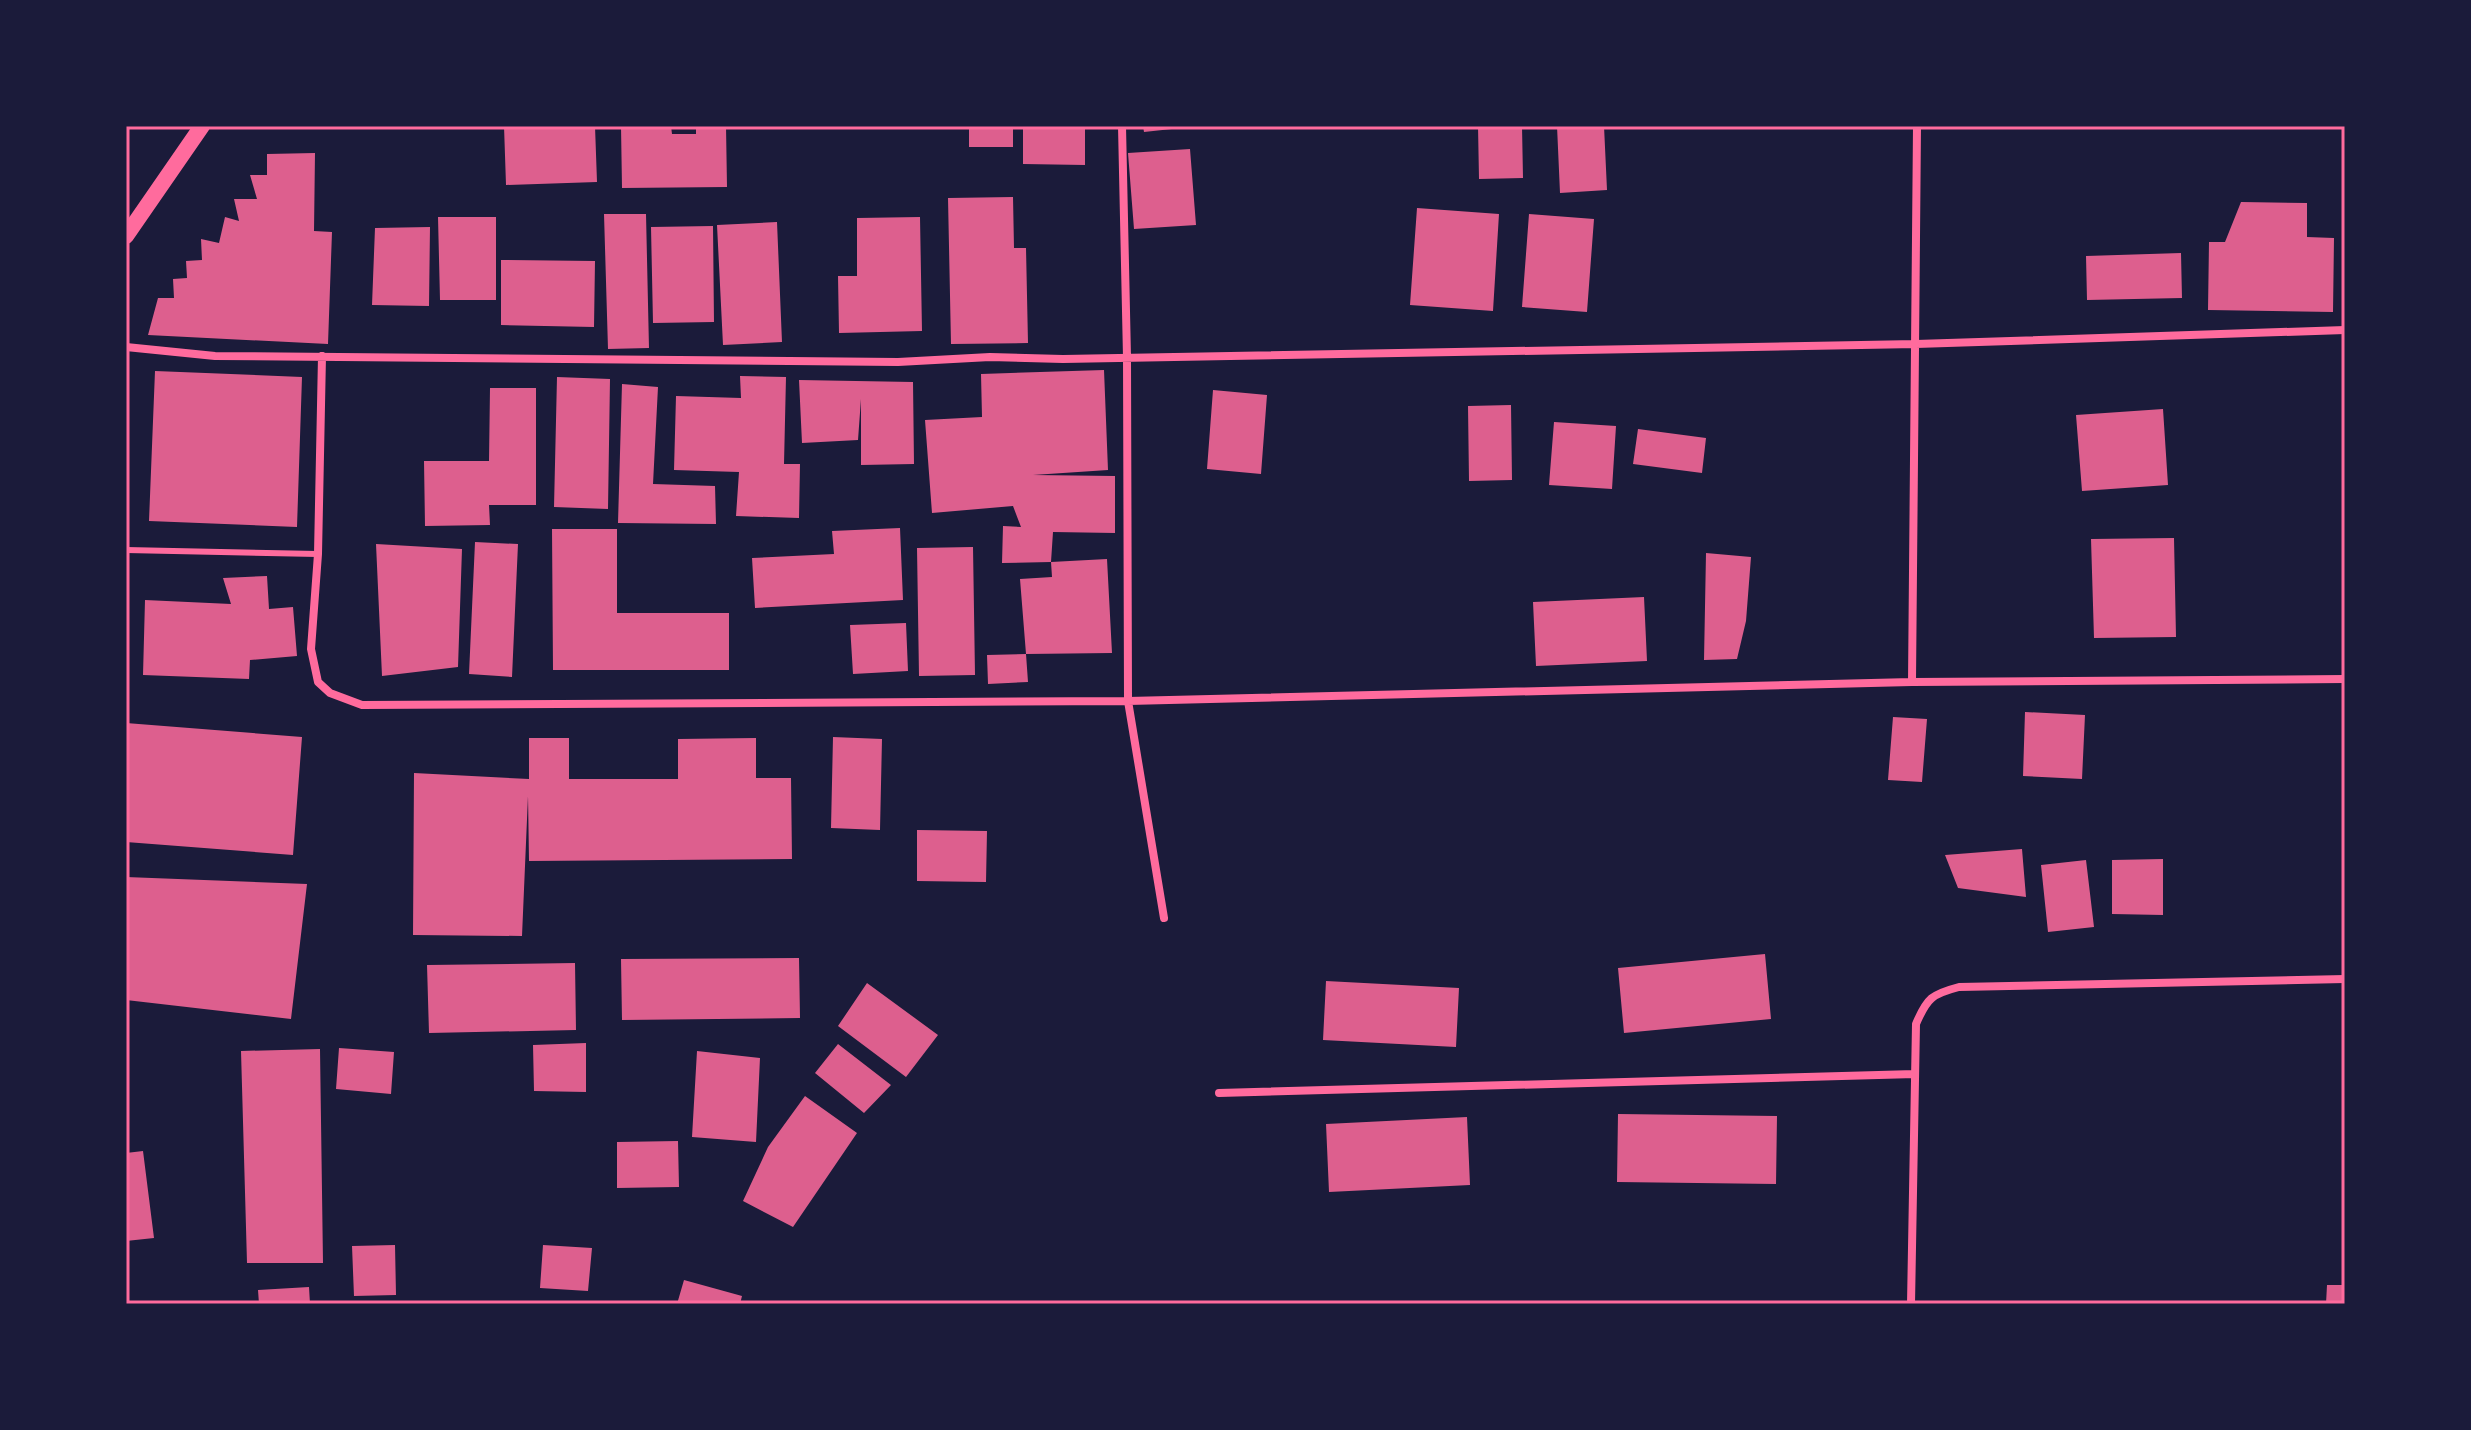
<svg xmlns="http://www.w3.org/2000/svg" width="2471" height="1430" font-family="'IBM Plex Sans',sans-serif">
<rect width="100%" height="100%" fill="#1b1b3a"/>
<path fill="#dd5f8e" d="M504,126H595L597,182L506,185Z
M621,126H671L672,134H696V126H726L727,187L622,188Z
M969,126H1013V147H969Z
M1023,126H1085V165L1023,164Z
M1143,126H1181V128L1144,132Z
M1478,126H1522L1523,178L1479,179Z
M1557,126H1604L1607,190L1560,193Z
M1190,149L1196,225L1134,229L1128,153Z
M315,153L314,231L332,232L328,344L148,335L158,298H174L173,279L187,278L186,261L202,260L201,239L219,243L225,217L239,221L234,199H257L250,175H267V154Z
M1013,197L1014,248H1026L1028,343L951,344L948,198Z
M2241,202L2307,203V237L2334,238L2333,312L2208,310L2209,242H2225Z
M1417,208L1499,214L1493,311L1410,305Z
M604,214H646L649,348L608,349Z
M1529,214L1594,219L1587,312L1522,307Z
M438,217H496V300H440Z
M920,217L922,331L839,333L838,276H857V218Z
M777,222L782,342L723,345L717,225Z
M713,226L714,322L653,323L651,227Z
M430,227L429,306L372,305L375,228Z
M2181,253L2182,298L2087,300L2086,256Z
M501,260L595,261L594,327L501,325Z
M1104,370L1108,470L1033,475L1115,476V533L1053,532L1051,562L1107,559L1112,653L1026,654L1020,579L1052,577L1051,562L1002,563L1003,526L1021,527L1013,506L932,513L925,420L982,417L981,374Z
M155,371L302,377L297,527L149,521Z
M740,376L786,377L784,464H800L799,518L736,516L739,472L674,470L676,396L741,398Z
M557,377L610,379L608,509L554,507Z
M799,380L913,382L914,464L861,465V399L858,440L802,443Z
M622,384L658,387L653,484L715,486L716,524L618,523Z
M490,388H536V505H489L490,525L425,526L424,461H489Z
M1213,390L1267,395L1261,474L1207,469Z
M1511,405L1512,480L1469,481L1468,406Z
M2163,409L2168,485L2082,491L2076,415Z
M1554,422L1616,426L1612,489L1549,485Z
M1638,429L1706,438L1702,473L1633,464Z
M900,528L903,600L755,608L752,558L834,554L832,531Z
M552,529H617V613H729V670H553Z
M2174,538L2176,637L2094,638L2091,539Z
M475,542L518,544L512,677L469,674Z
M376,544L462,549L458,667L382,676Z
M973,547L975,675L919,676L917,548Z
M1706,553L1751,557L1746,621L1737,659L1704,660Z
M267,576L269,609L293,607L297,656L250,660L249,679L143,675L145,600L231,604L223,578Z
M1644,597L1647,661L1536,666L1533,602Z
M906,623L908,671L853,674L850,625Z
M1026,654L1028,682L988,684L987,655Z
M2025,712L2085,715L2082,779L2023,776Z
M1893,717L1927,719L1922,782L1888,780Z
M126,723L302,737L293,855L126,842Z
M833,737L882,739L880,830L831,828Z
M529,738H569V779H678V739L756,738V778H791L792,859L529,861L528,796L522,936L413,935L414,773L529,779Z
M917,830L987,831L986,882L917,881Z
M2022,849L2026,897L1958,888L1945,855Z
M2163,859V915L2112,914V860Z
M2086,860L2094,927L2048,932L2041,865Z
M126,877L307,884L291,1019L126,1000Z
M1765,954L1771,1019L1624,1033L1618,968Z
M799,958L800,1018L622,1020L621,959Z
M575,963L576,1030L429,1033L427,965Z
M1326,981L1459,988L1456,1047L1323,1040Z
M867,983L938,1035L906,1077L838,1026Z
M586,1043V1092L534,1091L533,1045Z
M838,1044L891,1085L864,1113L815,1073Z
M339,1048L394,1052L391,1094L336,1089Z
M320,1049L323,1263H247L241,1051Z
M697,1051L760,1058L756,1142L692,1137Z
M805,1096L857,1133L793,1227L743,1201L768,1147Z
M1618,1114L1777,1116L1776,1184L1617,1182Z
M1467,1117L1470,1185L1329,1192L1326,1124Z
M678,1141L679,1187L617,1188V1142Z
M143,1151L154,1238L126,1241V1153Z
M395,1245L396,1295L354,1296L352,1246Z
M543,1245L592,1248L588,1291L540,1288Z
M684,1280L742,1296L740,1304H677Z
M2327,1285H2345V1304H2326Z
M309,1287L310,1304H259L258,1290Z"/>
<g fill="none" stroke-linecap="round" stroke-linejoin="round">
<path stroke="#ff6b9d" stroke-width="6" d="M126,550L318,554"/>
<path stroke="#ff6b9d" stroke-width="8" d="M1122,126L1127,357L1128,701L1164,918
M126,347L215,356L898,362L990,357L1063,359L1916,344L2345,330
M322,356L318,554L311,649L318,682L330,693L362,705L1128,701L1912,682L2345,679
M1912,682L1917,126
M1219,1093L1915,1074
M1911,1304L1916,1024C1927,998 1932,994 1959,987L2345,979"/>
<path stroke="#ff6b9d" stroke-width="16" d="M126,236L202,126"/>
</g>
<rect width="2471" height="1430" fill="none" stroke="#1b1b3a" stroke-width="256"/>
<rect x="128" y="128" width="2215" height="1174" fill="none" stroke="#ff6b9d" stroke-width="3"/>
</svg>
